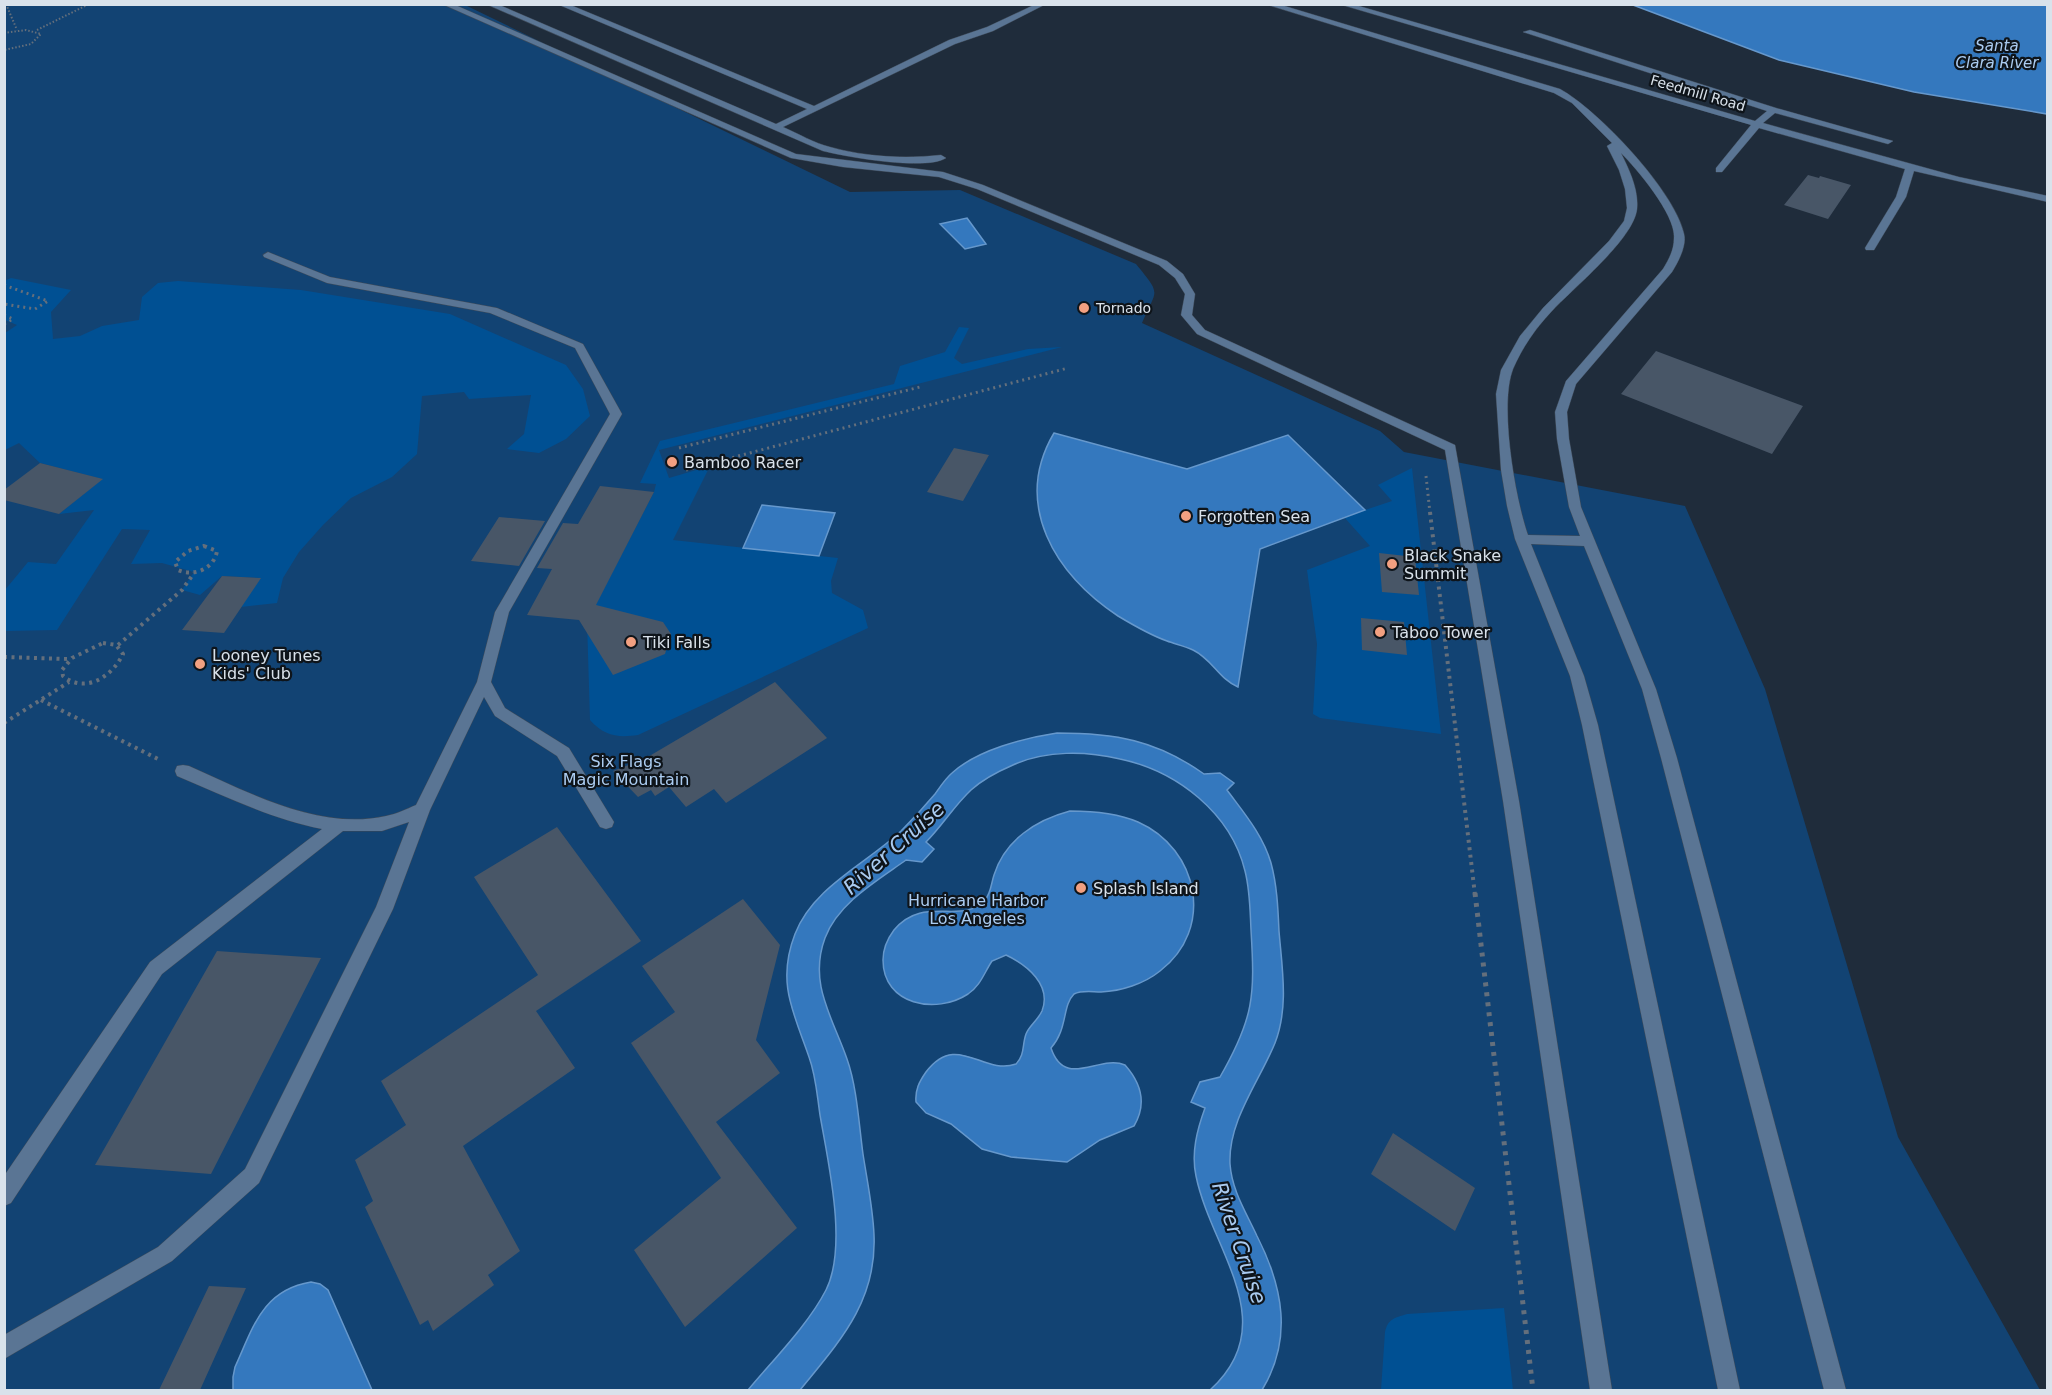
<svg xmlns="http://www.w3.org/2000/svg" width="2052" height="1395" font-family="'DejaVu Sans',sans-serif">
<rect width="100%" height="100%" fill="#1f2c3b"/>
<path fill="#124373" d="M5,4L465,5L850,192L960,190L1136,264C1162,296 1157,288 1142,323L1380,431L1404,452L1685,506L1765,689L1898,1137L2040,1390H5Z"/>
<path fill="#005093" d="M11,278L71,290L51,312L53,339L80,336L102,326L139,320L142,297L158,283L178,281L301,290L450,314L566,365L583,389L590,416L566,439L539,453L507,449L524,434L531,395L469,399L464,392L422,396L417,454L392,477L351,498L323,525L299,552L283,578L277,603L241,607L260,578L222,576L200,595L182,590L194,572L162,563L131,564L150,530L122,529L57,630L5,631V590L28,562L56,564L94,510L59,514L102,479L40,463L19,443L5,450V333L17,325L5,320L4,281Z
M959,327L969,328L954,358L962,364L1028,349L1062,347L659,450L669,478L710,466L673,540L838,558L831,581L832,593L863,610L868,628L638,735C618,738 604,736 590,720L587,621L654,492L656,484L640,483L660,441L894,384L900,366L945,352Z
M1412,468L1441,734L1320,718L1313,714L1317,644L1307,570L1370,546L1344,517L1392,501L1378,485Z
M1504,1308L1513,1390H1381L1385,1332C1388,1319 1394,1318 1407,1314Z"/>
<path fill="#3478be" stroke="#6698cc" stroke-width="1.5" d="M1633,5H2047V114L1914,92L1779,60Z
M967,218L986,244L965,249L940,224Z
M1054,433L1187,469L1288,435L1365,510L1260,549L1238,687C1219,679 1212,659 1193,650C1185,646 1175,644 1167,641C1150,635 1133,625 1118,616C1055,575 1012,504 1054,433Z
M762,505L835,513L819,556L743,548Z
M1057,733C1115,733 1156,740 1204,774L1220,773L1234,783L1227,790C1244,813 1263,835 1271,863C1277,885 1278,908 1279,931C1282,968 1289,1007 1275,1043C1259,1082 1228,1121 1230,1164C1232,1191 1246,1212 1257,1236C1283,1287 1293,1339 1262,1390H1210C1284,1323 1211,1250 1196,1176C1191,1153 1197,1130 1205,1108L1191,1102L1200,1082L1220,1077C1254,1018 1255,996 1251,930C1250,910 1250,890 1245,871C1231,813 1177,771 1120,759C1086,751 1046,750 1013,765C999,771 982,780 971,790C954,806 942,826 926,842L934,849L922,862L906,860C878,880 838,903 825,938C808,984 833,1018 847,1059C857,1087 859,1125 863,1154C867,1180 873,1208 874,1235C877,1302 839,1342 800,1390H748C773,1360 808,1325 826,1290C848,1246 828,1162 820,1115C817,1095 816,1076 809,1057C794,1013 776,983 795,934C813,887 866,864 901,831C913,819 924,807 935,794C940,787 945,779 952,773C977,750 1024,738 1057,733Z
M1070,811C1093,811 1117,813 1138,822C1199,849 1215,929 1160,971C1144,984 1121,991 1101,992C1092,992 1082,990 1074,994C1062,1006 1068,1029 1051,1048C1065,1090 1099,1054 1125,1065C1141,1083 1147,1104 1134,1126L1100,1140L1067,1162L1011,1157L982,1149L951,1124L926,1113L916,1102C915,1090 919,1082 926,1072C957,1031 983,1076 1016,1064C1025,1055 1022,1045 1026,1034C1029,1026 1038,1020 1042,1011C1052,985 1027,965 1006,955L992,961C984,973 981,985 968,994C936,1015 883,1005 883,960C883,949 888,938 894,930C924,894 962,926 985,900C991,893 991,884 994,875C1005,840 1036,820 1070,811Z
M311,1282L320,1284L328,1290L372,1390H233V1377L235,1367C253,1328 262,1290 311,1282Z"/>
<path fill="#485667" d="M1808,175L1819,178L1820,176L1851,185L1828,219L1784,205Z
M1656,351L1803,406L1772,454L1621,394Z
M954,448L989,455L963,501L927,492Z
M40,463L103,479L59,514L4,500V490Z
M600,486L654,492L596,605L663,622L671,634L665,654L613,675L579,620L527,615L552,569L537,568L563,523L578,524Z
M499,517L545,521L519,566L471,561Z
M1379,553L1415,557L1419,595L1382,592Z
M222,576L261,578L224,633L182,630Z
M1361,618L1404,622L1407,655L1362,650Z
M775,682L827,738L726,803L714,789L686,807L669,787L655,796L651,790L638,797L613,771L646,758Z
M557,827L641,941L536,1011L575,1068L463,1146L520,1251L488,1275L494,1285L433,1331L428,1320L420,1325L365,1207L373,1201L355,1160L406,1125L381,1081L538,975L474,877Z
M743,899L780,945L756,1040L780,1073L716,1122L797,1228L685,1327L634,1250L721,1178L631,1043L675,1012L642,966Z
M217,951L321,958L211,1174L95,1165Z
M1393,1133L1475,1188L1455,1231L1371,1174Z
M209,1286L246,1288L200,1390H159Z"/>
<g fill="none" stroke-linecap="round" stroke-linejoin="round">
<g stroke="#3d4957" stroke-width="1">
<path id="minor" d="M442,4H453L796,154L943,172L983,185L1167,261L1183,274L1195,294L1192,315L1205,330L1455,445L1519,801L1612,1390H1590L1503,801L1445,450L1197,334L1181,315L1185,294L1175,278L1159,265L977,189L939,177L843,167L791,158Z
M486,4H497L776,124L807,109L557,4H568L814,106L949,40L987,27L1036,4H1046L993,31L955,44L783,127C799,134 814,143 830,147C866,157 905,159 941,155L946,158C926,171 847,157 823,151Z
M1265,4H1278L1560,89C1598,110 1675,191 1684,234C1687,246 1678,262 1672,272L1576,384L1567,412L1569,439L1581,507L1656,689L1677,758L1846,1390H1824L1661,758L1642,689L1584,546L1531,544L1584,676L1598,725L1740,1390H1718L1582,725L1570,676L1515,539L1507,506L1501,470L1496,394L1501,370L1520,336L1543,308L1609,241L1624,221L1627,208L1625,189L1619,170L1607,146L1612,143L1572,103L1554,93ZM1621,153C1637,169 1676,215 1674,238C1674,250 1669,259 1663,269L1566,381L1555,412L1557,439L1569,507L1580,536L1528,535C1515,498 1499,405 1513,369C1522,348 1535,329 1551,312C1572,289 1634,239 1637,209C1639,190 1629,169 1621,153Z
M1339,4H1352L1755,121L1767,111L1523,32L1530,30L1776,108L1893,141L1888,144L1775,113L1763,123L1959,177L2048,196V202L1914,171L1906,197L1874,250H1866L1865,248L1896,197L1905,169L1759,128L1722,172H1716V168L1751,125Z
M268,252L330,277L497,308L583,344L622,414L509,612L491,682L505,708L569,748L614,822L612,827L606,829L600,827L557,756L495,716L484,697L430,810L393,909L259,1183L172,1261L4,1359V1335L158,1247L245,1169L376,907L409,822L382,831H343L162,974L11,1203L4,1206V1176L150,962L322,829C271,819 225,796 177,776L175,771L177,766L183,765L189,766C248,792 319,831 386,816C397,814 406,809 416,805L477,682L495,612L610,414L575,348L490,313L327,283L264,257L263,255Z"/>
</g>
<path stroke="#646f7c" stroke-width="2" stroke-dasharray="1.5 2" stroke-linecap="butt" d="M6,4L17,30
M37,30L89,4
M4,33L26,30L41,34L31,44L4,50"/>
<path stroke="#646f7c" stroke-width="3" stroke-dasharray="2 4" stroke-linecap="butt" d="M4,285L48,301L35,309L4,304
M4,315L13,319L4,324
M679,448L920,387
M686,470L1068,368
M1426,476L1430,513"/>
<path stroke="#646f7c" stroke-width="4" stroke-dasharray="3 4.5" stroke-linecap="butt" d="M1430,512L1475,895
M204,546L217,551C214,569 194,577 178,570L175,562L188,551Z
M103,643L116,645L123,654C112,677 85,694 63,676L62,670L72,658Z
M118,645L182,590L194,573
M4,657L68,659
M41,700L158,759
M4,723L69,682"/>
<path stroke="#646f7c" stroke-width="5" stroke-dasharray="4 6" stroke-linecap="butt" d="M1475,893L1533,1390"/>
<use href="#minor" fill="#5a7594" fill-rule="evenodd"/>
</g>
<g fill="#f2a081" stroke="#0e141a" stroke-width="2">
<circle cx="1084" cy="308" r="6"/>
<circle cx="672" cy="462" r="6"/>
<circle cx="1186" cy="516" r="6"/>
<circle cx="1392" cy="564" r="6"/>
<circle cx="1380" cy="632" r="6"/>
<circle cx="631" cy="642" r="6"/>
<circle cx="200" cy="664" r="6"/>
<circle cx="1081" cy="888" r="6"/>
</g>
<g text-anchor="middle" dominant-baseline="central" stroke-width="4.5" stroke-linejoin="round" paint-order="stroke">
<g font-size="14" fill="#d9e2eb" stroke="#0e141a">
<text transform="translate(1698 93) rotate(16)">Feedmill Road</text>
</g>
<g font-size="14" fill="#d9e2eb" stroke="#0e141a" text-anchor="start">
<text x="1096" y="308">Tornado</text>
</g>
<g font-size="15" font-style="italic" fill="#aacbf0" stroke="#0e141a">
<text x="1997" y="46">Santa<tspan x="1997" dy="17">Clara River</tspan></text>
</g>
<g font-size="16" fill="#d9e2eb" stroke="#0e141a" text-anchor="start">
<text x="684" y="462">Bamboo Racer</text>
<text x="1198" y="516">Forgotten Sea</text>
<text x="1404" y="555">Black Snake<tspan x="1404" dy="18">Summit</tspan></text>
<text x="1392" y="632">Taboo Tower</text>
<text x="643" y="642">Tiki Falls</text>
<text x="212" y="655">Looney Tunes<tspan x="212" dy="18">Kids' Club</tspan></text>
<text x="1093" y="888">Splash Island</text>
</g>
<g font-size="16" fill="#accdf2" stroke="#0e141a">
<text x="626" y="761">Six Flags<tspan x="626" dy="18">Magic Mountain</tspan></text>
<text x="977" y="900">Hurricane Harbor<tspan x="977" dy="18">Los Angeles</tspan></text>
</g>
<g font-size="21" font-style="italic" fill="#aacbf0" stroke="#0e141a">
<text transform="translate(894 848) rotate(-42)">River Cruise</text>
<text transform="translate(1239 1243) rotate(71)">River Cruise</text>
</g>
</g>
<rect width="2052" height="1395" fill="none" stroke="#d9e2eb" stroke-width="12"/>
</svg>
